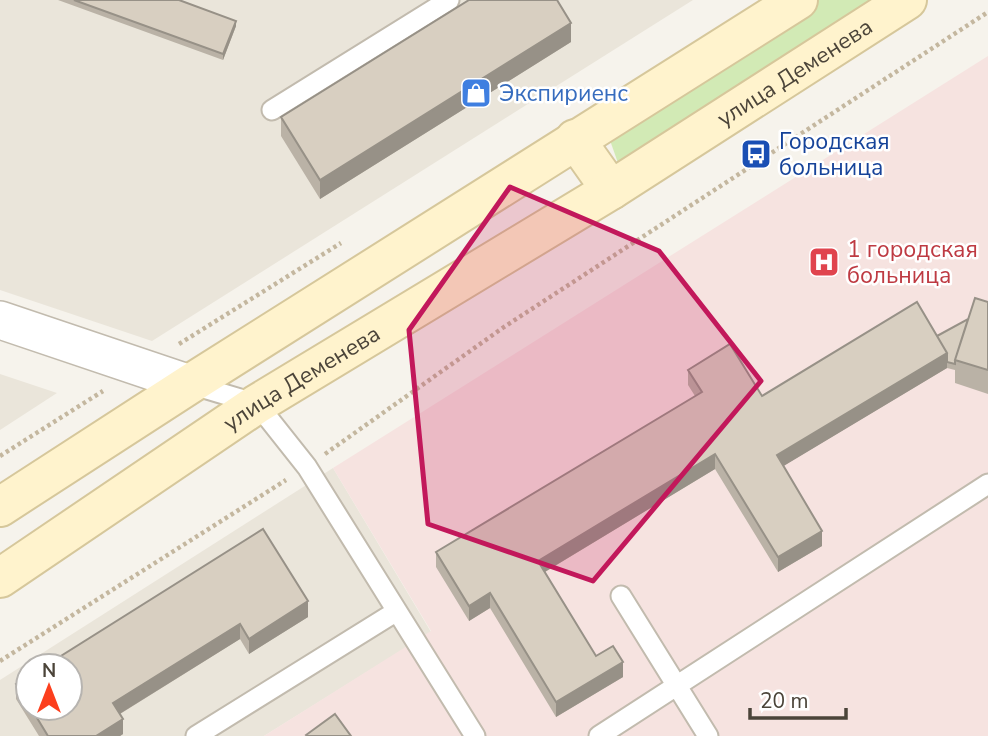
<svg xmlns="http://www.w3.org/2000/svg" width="988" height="736" font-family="'Nunito Sans',sans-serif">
<rect width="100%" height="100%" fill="#f6f3ec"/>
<path fill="#eae5da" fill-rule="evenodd" d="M0,0H693L152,341L0,290Z
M0,374L57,393L0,430Z
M333,468L431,632L264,736H0V680ZM28,666H70V708H28Z"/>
<path fill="#f6e3e0" d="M988,56V736H264L431,631L333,468Z"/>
<path fill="#d2eab5" d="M819,0H878L618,163L606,129Z"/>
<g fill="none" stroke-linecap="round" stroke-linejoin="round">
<g stroke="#c2bbae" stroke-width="23">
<path id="service" d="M272,110L449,0
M190,384L257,404L307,467L475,736
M621,596L708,736
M196,736L397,611
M599,736L988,484"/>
</g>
<g stroke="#c2bbae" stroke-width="40">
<path id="minor" d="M0,320L190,384"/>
</g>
<g stroke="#d6c79b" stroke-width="42">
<g id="secondary">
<path d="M575,139L611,190"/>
<path d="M0,507L190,384L798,0"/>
<path id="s1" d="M0,578L257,404L611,190L907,0"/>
</g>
</g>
<path stroke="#c4b79f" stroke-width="4.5" stroke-dasharray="3.5 3.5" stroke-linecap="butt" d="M179,344L341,243
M325,454L504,327L988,12
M0,456L103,391
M0,661L286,480"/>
<use href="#service" stroke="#fff" stroke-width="19"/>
<use href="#minor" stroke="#fff" stroke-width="37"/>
<use href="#secondary" stroke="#fff3cd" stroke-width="38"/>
</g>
<path fill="#bab2a6" d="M58,0H179L236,26L223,60Z
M571,42L320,199L281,136V117Z
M988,302V394L955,383V370L947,368L783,466L822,546L778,572L715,469L545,572L596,656L623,677L556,717L490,608L469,621L436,567V552L695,396L688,385V370L762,396L937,336L968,319Z
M263,529L308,617L249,654L240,639L120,714L123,734L120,736H39L16,699V684L28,676V708H70Z"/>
<path fill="#979187" d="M236,21V26L223,60V54Z
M571,23V42L320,199V180Z
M947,353V368L777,470V455Z
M715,454V469L538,576V561Z
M822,531V546L778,572V557Z
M490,593V608L469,621V606Z
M308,601V617L249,654V639Z
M240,624V639L113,718V703Z
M623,662V677L556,717V702Z
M123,719V734L120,736H96Z"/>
<path fill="#d8cfc1" stroke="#979187" stroke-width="2" d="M74,0H179L236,21L223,54Z
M469,0H557L571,23L320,180L281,117Z
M975,298L988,302V370L955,360Z
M917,302L947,353L777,455L822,531L778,557L715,454L538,561L596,656L613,646L623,662L556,702L490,593L469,606L436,552L702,392L688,370L730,344L762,396Z
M968,319L955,360V364L947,362V353L937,336Z
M263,529L308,601L249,639L240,624L113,703L123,719L96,736H48L31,708H70V666H45Z
M28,676V704L16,684Z
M335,714L351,736H307L306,735Z"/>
<path fill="#c2185b" fill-opacity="0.2" stroke="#c2185b" stroke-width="5" stroke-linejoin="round" d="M510,187L659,251L761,381L593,581L428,524L409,330Z"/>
<defs>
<g id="shop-square" transform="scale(1.575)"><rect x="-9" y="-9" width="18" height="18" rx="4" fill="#3f7fe0" stroke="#fff"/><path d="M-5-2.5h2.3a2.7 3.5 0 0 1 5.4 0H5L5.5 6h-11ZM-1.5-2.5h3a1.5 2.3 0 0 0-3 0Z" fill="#fff"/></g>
<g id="bus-square" transform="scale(1.575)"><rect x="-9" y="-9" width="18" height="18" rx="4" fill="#1a4fb4" stroke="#fff"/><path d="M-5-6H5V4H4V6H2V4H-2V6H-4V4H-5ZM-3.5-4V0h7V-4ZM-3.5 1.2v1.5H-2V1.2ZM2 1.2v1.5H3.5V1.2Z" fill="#fff"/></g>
<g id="hospital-square" transform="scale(1.575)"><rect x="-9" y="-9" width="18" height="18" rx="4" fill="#e0444e" stroke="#fff"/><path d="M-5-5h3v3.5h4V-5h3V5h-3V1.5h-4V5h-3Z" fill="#fff"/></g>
</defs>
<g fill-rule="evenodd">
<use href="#shop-square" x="476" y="93"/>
<use href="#bus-square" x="756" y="154"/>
<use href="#hospital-square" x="824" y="262"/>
</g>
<g text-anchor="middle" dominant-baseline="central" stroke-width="5" stroke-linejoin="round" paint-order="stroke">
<g font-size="23" fill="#4b4439" stroke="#fff">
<text stroke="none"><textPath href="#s1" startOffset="942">улица Деменева</textPath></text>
<text stroke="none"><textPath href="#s1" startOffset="362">улица Деменева</textPath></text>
</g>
<g font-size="23" fill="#366cbe" stroke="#fff" text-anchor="start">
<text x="499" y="93">Экспириенс</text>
</g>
<g font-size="23" fill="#164399" stroke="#fff" text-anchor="start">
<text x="779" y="141">Городская<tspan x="779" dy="26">больница</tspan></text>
</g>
<g font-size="23" fill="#be3a42" stroke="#fff" text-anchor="start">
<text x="847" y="249">1 городская<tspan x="847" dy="26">больница</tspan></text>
</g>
</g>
<g transform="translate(49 687)"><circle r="33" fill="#ffffff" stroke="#b7b4b0" stroke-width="2"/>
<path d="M0-5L12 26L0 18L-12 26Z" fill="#fc3f1d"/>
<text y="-10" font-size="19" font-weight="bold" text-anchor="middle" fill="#4b4439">N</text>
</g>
<path d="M750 708v10h96v-10" fill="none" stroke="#4b4439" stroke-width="3.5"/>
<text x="760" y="708" font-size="21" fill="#4b4439" stroke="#ffffff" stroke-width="5" paint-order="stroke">20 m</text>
</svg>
